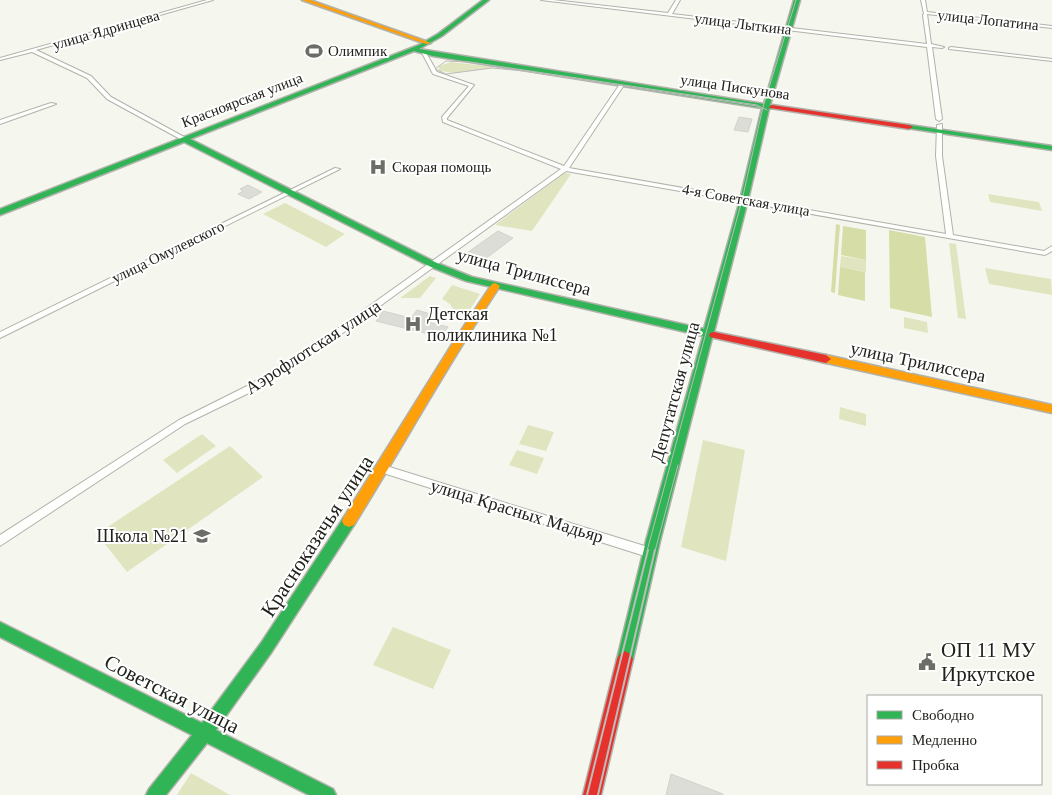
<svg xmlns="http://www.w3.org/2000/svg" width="1052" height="795" font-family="'Times New Roman',serif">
<rect width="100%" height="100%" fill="#f5f7ee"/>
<path fill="#e0e5c0" d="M451,62L496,67L455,73L439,71V66Z
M565,173L571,174L532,231L495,225Z
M988,194L1039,202L1042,211L990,202Z
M285,203L345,234L326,247L263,214Z
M949,243L956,244L966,319L958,318Z
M841,256L866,260V272L840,267Z
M985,268L1051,279L1052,295L989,284Z
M430,276L436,278L420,298H400Z
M452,285L480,294L466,316L456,314L450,304L442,299Z
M904,317L927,322L928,333L904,328Z
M840,407L866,414V426L839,419Z
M528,425L554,432L546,451L519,444Z
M202,434L216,446L177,473L163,460Z
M703,440L745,450L726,561L681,547Z
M230,446L263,477L127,572L97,534Z
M517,450L544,458L537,474L509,465Z
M393,627L451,650L433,689L373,665Z
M191,773L230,795H177Z"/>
<path fill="#d7dda6" d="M836,224L840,225L835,293L831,292Z
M843,226L866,230V260L841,255Z
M889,230L925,237L932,317L890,308Z
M840,267L865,272V301L838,295Z"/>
<path fill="#dbddd6" stroke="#d2d3cc" d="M739,117L752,119L748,132L734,130Z
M248,185L262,192L249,199L238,194L243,191L240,189Z
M498,231L513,238L480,263L464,255Z
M417,310L430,314L424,321L448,327L441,337L376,321L383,311L411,318Z
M671,774L723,794V795H666Z"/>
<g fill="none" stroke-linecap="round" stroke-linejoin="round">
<g stroke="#b1b2ab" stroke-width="2">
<path id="street" d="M207,0H213L36,50L91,76L111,97L186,138V140H182L107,99L87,78L32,52L0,60V58Z
M541,0H553L668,13L676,0H680L672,14L927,44L923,15L924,14L921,0H925L927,12L1052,26V28L927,14L931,44L944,47L942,48L932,47L942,119L939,121L936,119L927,47Z
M951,47L1052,59V61L949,49V48Z
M421,51H425L437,72L474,85L447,118V120L564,166L620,84H622L624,85L569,168L946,234L936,156L937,125L942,124V156L953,235L1044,251L1052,246V251L1045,255L566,171L318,351L253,391L185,424L0,546V535L179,420L247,386L312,347L561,169L443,122L442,117L469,86L433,74Z
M51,103L56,104L0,124V120Z
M335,168L340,169L0,338V332Z
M383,465L651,548L655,550L656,553L655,556L651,558L380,472L378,469L380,466Z"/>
</g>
<g stroke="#b1b2ab" stroke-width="3">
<path id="fast" d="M483,0H489L442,36L419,49L764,104L794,0H800L770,105L775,107L769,109L748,200L714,332L719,335L718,337L712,338L660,541L633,659L630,664L625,667L620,664L617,659L646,541L703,336L466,281L431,267L184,142L0,215V209L419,45L438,34ZM414,51L433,56L762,108L740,200L704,329L472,277L437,263L190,139Z
M909,125L1052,146V150L907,128V126Z
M349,515L354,517L356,521L354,525L271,653L216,730L333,789L336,795H309L207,743L166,795H146L149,789L192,735L0,637V622L202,723L261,643L344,517Z"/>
</g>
<g stroke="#b1b2ab" stroke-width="3">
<path id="slow" d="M302,0H310L431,43L426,44Z
M495,283L500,286C448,364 403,446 354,525L349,527L344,525L342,521L344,517L454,341L492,284Z
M826,355L1052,405V413L822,362L821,359L822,356Z"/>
</g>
<g stroke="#b1b2ab" stroke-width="3">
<path id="jam" d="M772,105L909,125L913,127L909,129L770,108L769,107Z
M714,332L826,355L831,359L826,363L710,337L709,335L710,333Z
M625,651L630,654L633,659L601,795H583L617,659L620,654Z"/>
</g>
<use href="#street" fill="#fefefc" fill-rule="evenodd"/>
<use href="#fast" fill="#30b455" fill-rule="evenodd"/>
<use href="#slow" fill="#ff9f0a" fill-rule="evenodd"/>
<use href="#jam" fill="#e5322d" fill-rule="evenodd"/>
<path stroke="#bcbcba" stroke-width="1" d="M763,110L757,106L524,71L492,68L446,74L435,69L446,61L470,62L757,105L767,110
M647,551L742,200L763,107L796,0
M655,551L678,465"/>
<path stroke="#bcbcba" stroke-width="2" d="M587,795L648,550
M598,795L655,550"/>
</g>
<defs>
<g id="stadium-bare" transform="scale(1.35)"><path d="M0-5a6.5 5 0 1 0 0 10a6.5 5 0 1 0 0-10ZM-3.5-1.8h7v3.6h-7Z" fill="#6c6d66" stroke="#fff" stroke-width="2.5" paint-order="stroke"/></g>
<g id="hospital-bare" transform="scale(1.35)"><path d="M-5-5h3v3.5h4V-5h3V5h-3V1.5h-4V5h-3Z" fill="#6c6d66" stroke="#fff" stroke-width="2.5" paint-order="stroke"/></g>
<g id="school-bare" transform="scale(1.35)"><path d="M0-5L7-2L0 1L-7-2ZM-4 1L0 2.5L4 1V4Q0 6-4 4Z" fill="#6c6d66" stroke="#fff" stroke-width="2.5" paint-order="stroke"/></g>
<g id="civic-bare" transform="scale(1.35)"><path d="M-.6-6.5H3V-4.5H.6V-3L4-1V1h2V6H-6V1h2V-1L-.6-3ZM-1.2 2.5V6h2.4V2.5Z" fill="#6c6d66" stroke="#fff" stroke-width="2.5" paint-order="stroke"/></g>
</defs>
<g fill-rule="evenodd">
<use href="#stadium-bare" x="314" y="51"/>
<use href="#hospital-bare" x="378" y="167"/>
<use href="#hospital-bare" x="413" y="324"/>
<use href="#school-bare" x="202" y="536"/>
<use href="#civic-bare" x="927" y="662"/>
</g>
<g text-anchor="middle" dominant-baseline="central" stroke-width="4" stroke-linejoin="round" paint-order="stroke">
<g font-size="15" fill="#22221d" stroke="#fff">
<text transform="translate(988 20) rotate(6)">улица Лопатина</text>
<text transform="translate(743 24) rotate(7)">улица Лыткина</text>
<text transform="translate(106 30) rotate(-16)">улица Ядринцева</text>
<text transform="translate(735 87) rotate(8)">улица Пискунова</text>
<text transform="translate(242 100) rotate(-21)">Красноярская улица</text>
<text transform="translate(746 200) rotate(10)">4-я Советская улица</text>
<text transform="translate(168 252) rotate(-26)">улица Омулевского</text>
</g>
<g font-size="15" fill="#22221d" stroke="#fff" text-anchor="start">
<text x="328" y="51">Олимпик</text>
<text x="392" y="167">Скорая помощь</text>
</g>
<g font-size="18" fill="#22221d" stroke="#fff">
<text transform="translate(524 272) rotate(15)">улица Трилиссера</text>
<text transform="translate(313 347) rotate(-33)">Аэрофлотская улица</text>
<text transform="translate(918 362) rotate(12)">улица Трилиссера</text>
<text transform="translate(675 392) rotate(-75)">Депутатская улица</text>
<text transform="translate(517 511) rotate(17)">улица Красных Мадьяр</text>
</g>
<g font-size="18" fill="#22221d" stroke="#fff" text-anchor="start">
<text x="427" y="314">Детская<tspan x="427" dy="21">поликлиника №1</tspan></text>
<text x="188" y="536" text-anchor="end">Школа №21</text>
</g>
<g font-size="21" fill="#22221d" stroke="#fff">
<text transform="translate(317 536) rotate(-57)">Красноказачья улица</text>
<text transform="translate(172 694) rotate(27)">Советская улица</text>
</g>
<g font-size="21" fill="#22221d" stroke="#fff" text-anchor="start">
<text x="941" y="650">ОП 11 МУ<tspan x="941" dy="24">Иркутское</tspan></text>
</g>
</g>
<rect x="867" y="695" width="175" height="90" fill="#ffffff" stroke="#a7a7a5"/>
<rect x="877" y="711" width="25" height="8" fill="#30b455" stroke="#a7a7a5"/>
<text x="912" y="720" font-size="15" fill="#22221d">Свободно</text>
<rect x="877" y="736" width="25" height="8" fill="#ff9f0a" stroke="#a7a7a5"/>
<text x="912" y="745" font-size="15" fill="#22221d">Медленно</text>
<rect x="877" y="761" width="25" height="8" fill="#e5322d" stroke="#a7a7a5"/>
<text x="912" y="770" font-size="15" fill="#22221d">Пробка</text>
</svg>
